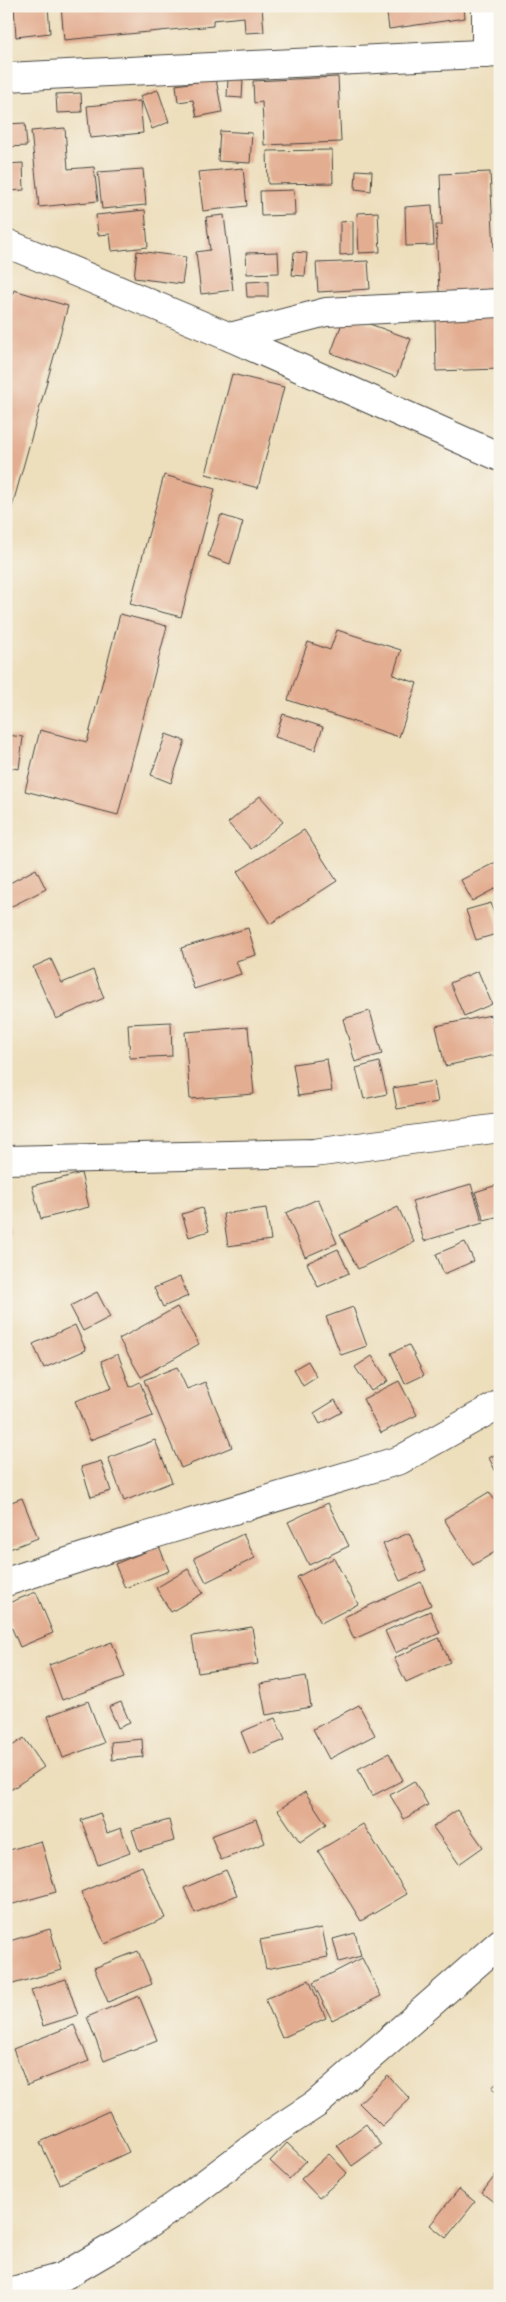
<svg xmlns="http://www.w3.org/2000/svg" width="506" height="2302" font-family="Sriracha,sans-serif">
<rect width="100%" height="100%" fill="#f7f3e8"/>
<filter id="ink" filterUnits="userSpaceOnUse"><feTurbulence type="fractalNoise" baseFrequency=".02" numOctaves="2"/><feDisplacementMap in="SourceGraphic" scale="10" xChannelSelector="R" yChannelSelector="G"/><feConvolveMatrix kernelMatrix="1 2 1 2 8 2 1 2 1" color-interpolation-filters="sRGB"/></filter>
<filter id="wash" filterUnits="userSpaceOnUse"><feTurbulence type="fractalNoise" baseFrequency=".0096" numOctaves="4" result="noise"/><feDisplacementMap in="SourceGraphic" scale="20" xChannelSelector="R" yChannelSelector="G"/><feGaussianBlur stdDeviation="1.12" result="paint"/><feColorMatrix in="noise" values="0 0 0 0 0 0 0 0 0 0 0 0 0 0 0 0 0 1.4 0 .05"/><feComposite in="paint" operator="in"/></filter>
<g filter="url(#wash)">
<rect width="100%" height="100%" fill="#eddebc"/>
<g id="blocks">
<path fill="#e3ad91" d="M14,6H48L50,33L16,37Z
M61,6H262L264,32L245,33L244,17L213,20V26L64,40Z
M386,6H464L465,18L389,29Z
M338,77L341,142L264,145L262,102L254,103L253,81Z
M216,79L222,112L197,117L193,100L178,102L176,85Z
M228,79L243,80L242,98L227,97Z
M158,90L169,122L152,129L140,96Z
M81,93L82,112L57,113L56,94Z
M140,101L143,133L90,138L87,106Z
M25,123L27,146L8,147L7,124Z
M65,128L68,169L94,167L98,201L39,207L31,131Z
M220,131L252,133L250,163L218,161Z
M332,150L333,183L268,184L267,151Z
M23,163L24,190L8,191L6,164Z
M243,168L247,206L203,211L198,172Z
M143,169L146,205L102,209L98,172Z
M356,170L372,171L371,191L355,189Z
M490,172L496,289L439,292L436,225H442L440,174Z
M294,190L295,215L261,216L260,191Z
M432,205L434,245L406,246L405,207Z
M145,210L148,247L112,251L110,234L98,235L96,215Z
M378,212L380,252L359,253L357,213Z
M224,215L233,290L201,294L196,252L210,250L206,217Z
M353,221V254L340,255V222Z
M137,251L186,257L182,284L134,278Z
M278,252L279,273L247,274L246,253Z
M294,252L307,253L305,276L292,275Z
M368,261L370,289L318,292L316,263Z
M268,281V297H247L246,282Z
M14,290L68,306L7,525L6,317Z
M345,315L411,339L396,377L331,353Z
M500,315V369L436,371L435,316Z
M232,374L284,387L258,488L206,474Z
M164,475L215,489L181,617L130,604Z
M221,515L243,522L230,564L208,556Z
M120,614L167,626L118,815L25,791L40,730L87,742Z
M337,630L401,650L393,675L417,683L399,737L288,700L308,642L330,650Z
M283,714L323,727L315,750L275,737Z
M166,734L185,741L171,783L151,775Z
M7,735L23,737L19,769L6,767Z
M260,796L283,822L251,849L228,823Z
M304,830L337,881L270,924L237,872Z
M500,860V886L472,901L461,880Z
M36,869L46,889L6,909V885Z
M491,903L500,933L476,940L466,910Z
M248,928L256,955L236,961L241,974L194,989L181,948Z
M51,959L62,983L93,970L104,998L56,1019L33,967Z
M478,971L492,1004L464,1016L450,983Z
M370,1011L382,1054L355,1062L343,1019Z
M491,1015L500,1054L445,1066L436,1026Z
M171,1022L172,1056L130,1058L128,1024Z
M248,1027L254,1094L190,1099L185,1032Z
M327,1059L332,1091L298,1096L293,1064Z
M379,1062L387,1094L364,1099L356,1068Z
M434,1081L438,1102L397,1109L393,1088Z
M81,1173L89,1207L41,1219L32,1186Z
M471,1184L483,1223L424,1241L412,1201Z
M500,1184V1216L484,1220L475,1192Z
M318,1199L337,1243L305,1257L286,1213Z
M398,1207L414,1242L358,1269L340,1235Z
M202,1208L209,1231L189,1237L182,1214Z
M266,1208L271,1240L228,1246L223,1214Z
M6,1219L11,1233L6,1235Z
M465,1242L474,1261L444,1274L436,1254Z
M338,1249L349,1273L318,1287L307,1263Z
M180,1277L188,1296L163,1307L154,1288Z
M97,1292L110,1317L83,1331L70,1306Z
M177,1307L199,1344L141,1377L119,1339Z
M353,1307L367,1346L341,1355L326,1317Z
M75,1325L86,1350L44,1368L33,1344Z
M409,1345L424,1375L405,1384L391,1353Z
M118,1354L130,1387L140,1382L153,1416L90,1440L75,1401L112,1388L101,1361Z
M372,1356L388,1381L371,1391L355,1367Z
M308,1361L317,1377L303,1386L294,1369Z
M177,1367L187,1389L205,1382L232,1447L181,1468L144,1380Z
M399,1381L417,1415L381,1433L363,1399Z
M335,1400L342,1412L320,1424L314,1413Z
M155,1440L172,1482L124,1501L108,1458Z
M500,1452V1480L489,1458Z
M101,1461L111,1491L91,1497L81,1467Z
M489,1492L500,1508V1549L473,1565L444,1519Z
M22,1498L38,1538L7,1550L6,1504Z
M328,1503L349,1546L309,1565L288,1522Z
M409,1533L426,1570L400,1581L383,1544Z
M243,1534L255,1558L206,1582L194,1558Z
M159,1546L169,1571L125,1588L115,1564Z
M334,1558L358,1604L321,1623L297,1577Z
M188,1569L203,1593L171,1612L156,1588Z
M421,1582L431,1605L354,1639L344,1617Z
M36,1592L53,1633L20,1647L6,1615V1604Z
M430,1611L440,1633L395,1653L385,1631Z
M252,1627L258,1664L198,1673L192,1636Z
M439,1638L450,1662L406,1682L394,1658Z
M112,1642L125,1677L62,1700L49,1665Z
M306,1676L311,1707L266,1715L260,1684Z
M88,1701L104,1743L63,1758L48,1716Z
M121,1702L130,1723L118,1728L109,1707Z
M359,1705L375,1735L329,1759L313,1729Z
M275,1718L285,1740L250,1754L241,1732Z
M24,1738L44,1767L6,1793V1750Z
M142,1739L143,1757L112,1760L111,1742Z
M389,1753L403,1780L372,1796L358,1769Z
M414,1781L428,1805L404,1819L390,1795Z
M305,1792L326,1824L300,1842L278,1810Z
M457,1810L483,1847L459,1864L433,1827Z
M100,1813L107,1833L121,1828L130,1853L98,1865L81,1820Z
M256,1819L265,1843L221,1860L211,1836Z
M169,1820L174,1841L139,1851L132,1830Z
M363,1824L407,1894L361,1921L318,1851Z
M41,1841L56,1892L6,1906V1851Z
M142,1866L165,1918L105,1944L81,1892Z
M226,1870L237,1895L195,1913L184,1888Z
M322,1928L328,1957L266,1969L260,1940Z
M50,1929L62,1970L6,1986V1942Z
M355,1933L361,1956L339,1962L333,1939Z
M138,1951L152,1984L108,2002L94,1968Z
M362,1958L381,1996L332,2020L313,1983Z
M66,1979L78,2015L43,2026L31,1990Z
M309,1980L326,2018L282,2038L265,1999Z
M139,1996L157,2040L104,2061L87,2017Z
M74,2025L89,2061L27,2085L13,2049Z
M388,2076L410,2099L382,2126L359,2103Z
M500,2079V2094L492,2088Z
M109,2111L129,2152L60,2184L40,2142Z
M366,2124L381,2145L352,2166L337,2145Z
M287,2143L306,2161L289,2179L270,2161Z
M329,2154L347,2173L319,2198L301,2179Z
M500,2169V2207L482,2193Z
M459,2189L475,2202L446,2238L430,2225Z"/>
</g>
</g>
<g filter="url(#ink)">
<use href="#blocks" fill-opacity="0" stroke="#484641" stroke-width="1"/>
<g fill="none" stroke-linecap="round" stroke-linejoin="round">
<g stroke="#484641" stroke-width="30">
<path id="minor" d="M486,54V6
M230,337L326,312L500,303
M6,1160L314,1153L500,1128
M6,1582L144,1537L400,1460L500,1404
M6,2293L62,2277L127,2239L186,2198L272,2133L316,2104L500,1943"/>
</g>
<g stroke="#484641" stroke-width="30">
<path id="tertiary" d="M6,77L500,53
M6,243L230,337L500,457"/>
</g>
<use href="#minor" stroke="#fff" stroke-width="28"/>
<use href="#tertiary" stroke="#fff" stroke-width="28"/>
</g>
</g>
<rect width="506" height="2302" fill="none" stroke="#f7f3e8" stroke-width="25"/>
</svg>
